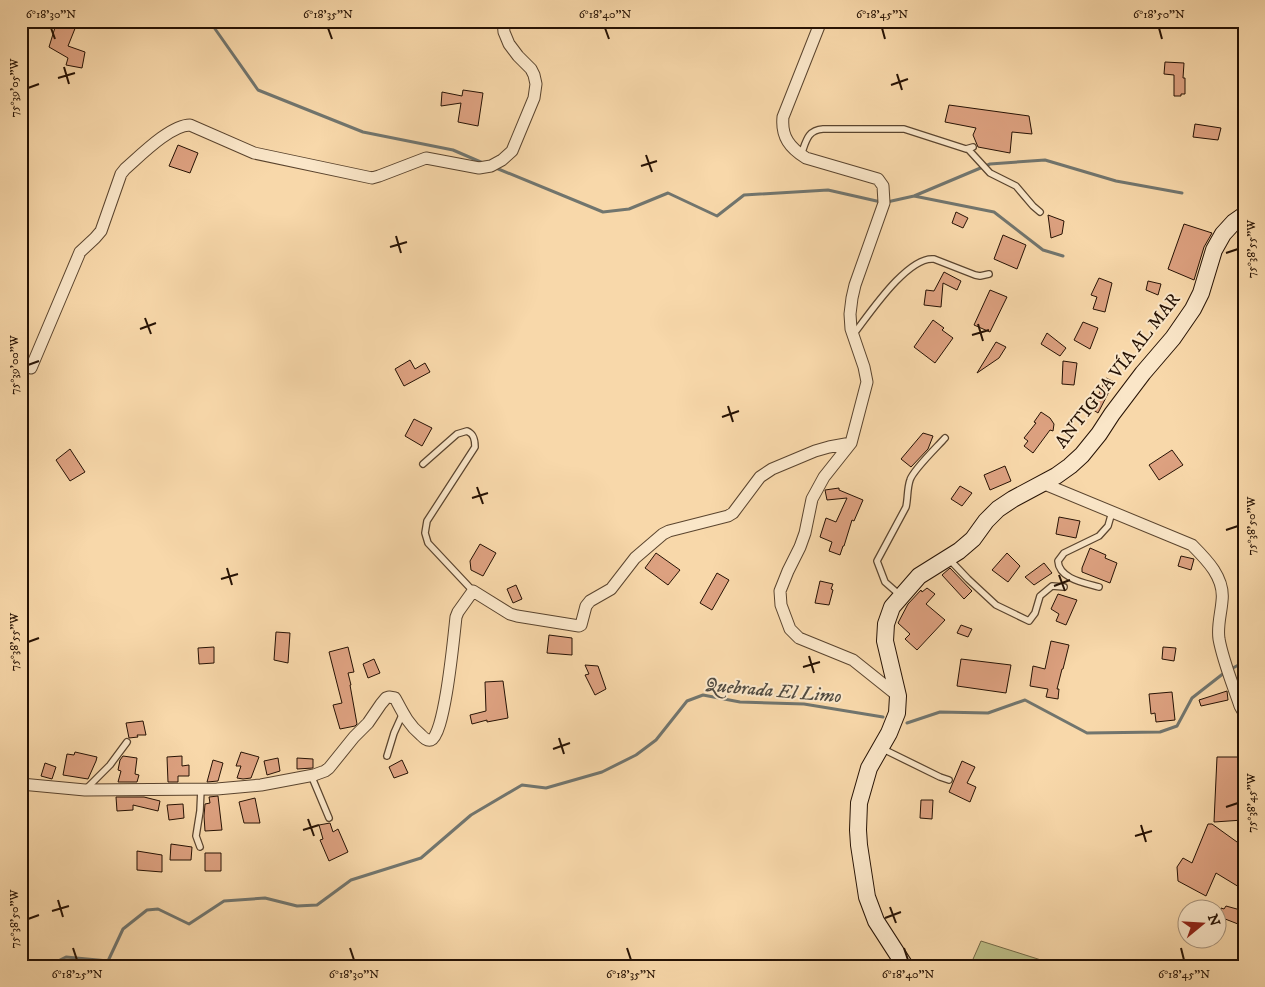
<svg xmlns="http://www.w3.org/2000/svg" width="1265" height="987" font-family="'IM FELL DW Pica',serif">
<rect width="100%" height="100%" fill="#f8d8aa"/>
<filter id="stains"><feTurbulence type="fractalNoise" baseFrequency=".004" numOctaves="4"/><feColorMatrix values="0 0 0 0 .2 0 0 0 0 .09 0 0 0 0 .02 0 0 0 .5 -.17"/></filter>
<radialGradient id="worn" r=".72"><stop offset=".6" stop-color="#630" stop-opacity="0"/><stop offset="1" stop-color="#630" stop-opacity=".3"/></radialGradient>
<path fill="#bdbf88" stroke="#726846" d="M981,941L1060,966H970Z"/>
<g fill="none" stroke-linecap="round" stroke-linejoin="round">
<path stroke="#71756e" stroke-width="3" d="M213,21V26L258,90L363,132L453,150L483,163
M496,168L603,212L629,209L668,193L717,216L744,195L828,190L881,202
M914,196L994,212L1043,250L1063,256
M887,202L914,196L990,164L1045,160L1116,181L1182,193
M1231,669L1244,662
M907,723L940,712L988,713L1025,700L1087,733L1160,732L1177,726L1192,698L1224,673
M48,966L66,957L108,961L123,929L147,910L158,909L189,924L224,901L265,898L297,906L317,905L351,880L421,858L471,815L522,785L546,788L602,772L636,755L656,740L687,701L703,695L740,702L804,704L883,717"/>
</g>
<path fill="#dda180" stroke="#261204" d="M57,21H78L68,46L85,52L82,68L66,65L68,58L49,47Z
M1165,62L1184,63L1183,78H1185V94H1181V96H1174V75L1164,74Z
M463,90L483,93L478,126L458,122L461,103L441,106L442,92L462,96Z
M949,105L1029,116L1032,134L1012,132L1010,153L978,147L973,135L976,128L945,122Z
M1195,124L1221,128L1218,140L1193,137Z
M178,145L198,153L190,173L169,166Z
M956,212L968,218L963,228L952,223Z
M1048,215L1064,221L1062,234L1051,238Z
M1184,224L1212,233L1204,247L1194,280L1168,269Z
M1003,235L1026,245L1017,269L994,259Z
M944,272L961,281L957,290L943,283L941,307L924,305L926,290L934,291Z
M1099,278L1112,283L1105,312L1093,309L1097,297L1091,295Z
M1148,281L1161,284L1158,295L1146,290Z
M990,290L1007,297L990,332L974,325Z
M933,320L944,328L942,330L953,338L935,363L914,347Z
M1083,322L1098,328L1090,349L1074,340Z
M1047,333L1066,348L1060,356L1041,344Z
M996,342L1006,347L999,358L977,373Z
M410,360L415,369L425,363L430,372L404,386L395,369Z
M1063,361L1077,363L1074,385L1062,384Z
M1106,378L1114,382L1098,413L1092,409Z
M1041,412L1050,418L1054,424L1053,431L1050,430L1033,453L1024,446L1028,441L1024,438L1036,423L1034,422Z
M414,419L432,428L422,446L405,436Z
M923,433L933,436L928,449L911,467L901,459Z
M70,449L85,472L70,481L56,460Z
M1172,450L1183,465L1159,480L1149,465Z
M1005,466L1011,481L990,490L984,475Z
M960,486L972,493L962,506L951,499Z
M839,488V490L863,500L854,521L852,520L844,546H843L840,555L829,551L832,542L820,537L826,518L836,522L847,498L827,500L825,490Z
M1059,517L1080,521L1076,538L1056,534Z
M480,544L496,553L483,576L471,570L470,561Z
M1090,548L1106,555L1105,558L1117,563L1110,583L1082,572V568Z
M656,553L680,570L668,585L645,568Z
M1007,553L1020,566L1008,582L992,570Z
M1181,556L1194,559L1191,570L1178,566Z
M1044,563L1052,573L1034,585L1025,577Z
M950,568L972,591L964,599L942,575Z
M717,573L729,580L712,610L700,603Z
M820,581L833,584L831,589L833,590L829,605L815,603Z
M516,585L522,599L513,603L507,589Z
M927,588L935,594L926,604L945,620L917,650L905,639L910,634L898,623L908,604L921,590L922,592Z
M1058,594L1077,600L1066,625L1056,621L1059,614L1051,609Z
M961,625L972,629L968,637L957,633Z
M276,632L290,633L288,663L274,660Z
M549,635L572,638V655L547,653Z
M1051,641L1069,645L1063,669H1062L1057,689H1059L1058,699L1046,697L1048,689L1030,686L1033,666L1045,669Z
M214,647V663L199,664L198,648Z
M348,647L354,672L348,673L351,685H350L357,724L355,726L340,729L333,705L342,703L329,652Z
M1163,647L1176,648L1174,661L1162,659Z
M374,659L380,673L368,678L363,664Z
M961,659L1011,665L1006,693L957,686Z
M585,665L598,666L606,689L595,695L585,675L589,674Z
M503,681L508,718L487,722V720L472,724L470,715L486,711L485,682Z
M1227,691L1228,700L1201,706L1199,700Z
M1172,692L1175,720L1156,722L1155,713L1151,714L1149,694Z
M143,721L146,735H137L138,737L129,738L126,723Z
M75,752L97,757L96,761L88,779L63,775L67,754L74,755Z
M241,752L259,757L251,778L243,779L237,778L241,766H236Z
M123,756L137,758L135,774L139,775L137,782H118L121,771L118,770L120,760Z
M182,756V766L189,765V776H178V782H168L167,757Z
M1217,757H1243V820L1214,822Z
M278,758L280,771L267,775L264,761Z
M297,758L313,759V768L297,769Z
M213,760L223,763L218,781L207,782Z
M402,760L408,773L394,778L389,767Z
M962,761L975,767L967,783L976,787L970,802L949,792Z
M45,763L56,767L52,779L41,776Z
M218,796L222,830L205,831L204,816L205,804L210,803L209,797Z
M116,797H144L160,801L158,811L133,805V810L117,811Z
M255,798L260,823H244L239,802Z
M921,800H933L932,819L920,818Z
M183,804L184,818L169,820L167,805Z
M330,823L333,832L338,829L348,852L329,861L320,840L323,839L319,825Z
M1208,824H1212L1244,847V890L1216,873L1206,896L1178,881L1177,867L1183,858L1192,863Z
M171,844L192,847L191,860H170Z
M137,851L162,855V872L137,870Z
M205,853H221V871H205Z
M1226,906L1244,911V924H1238L1220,917L1221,908L1224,909Z"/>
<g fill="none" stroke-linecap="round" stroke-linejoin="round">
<g stroke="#5a442e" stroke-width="8">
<path id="lane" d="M968,149L990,173L1016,186L1033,206L1040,212
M801,155C806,142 807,130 823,129H904L966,149L973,147
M853,335C868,316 907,256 934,259L975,275L980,276L989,274
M423,464L457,434L467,431C474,434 475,440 475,447L427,521L425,533L428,543L473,591
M949,559L968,579L996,605L1029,621L1035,613L1040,596L1052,586L1064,587
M1099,587C1085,583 1059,579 1058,561L1064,553L1099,536L1108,526L1112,512
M901,596L885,582L877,561L906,507C908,498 907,489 910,480C913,470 937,447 945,438
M883,749L940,777L949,780
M387,756L394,733L403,713
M311,775L329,818
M86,789L110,765L127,742
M200,847L196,836L200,811L201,789"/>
</g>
<g stroke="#5a442e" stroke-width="13">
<path id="street" d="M821,21L783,117C781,137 790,148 806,158L878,179L883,186L884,203L855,285L852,298L850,314L851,329L864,367L867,382L851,443L824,477L812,499L805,533L800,547L788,571L780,591L781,605L790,629L799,638L853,660L898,696
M31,368L80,252L95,238L101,231L121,174L125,169C139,157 170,125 190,125L254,153L372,178L379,176L426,158L479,168L491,166L502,160L512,151L534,98L536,84L534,75L531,69L518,56L509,44L504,32L503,21
M1042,483L1192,545C1207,560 1225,578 1222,601C1221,614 1217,626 1219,639C1223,661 1233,685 1240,706L1244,713
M21,784L85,790L217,789L261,785L314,775L325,771L329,768L354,737L368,723L381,704L386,698L389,697L395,698C403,713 408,724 421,735C424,738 427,741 431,740C445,735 454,634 456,617L458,612L473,591L510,614L517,616L579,626L581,625L586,606L590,601L611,589L635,558L663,534L669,531L728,516L733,513L760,477L772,469L815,451L829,447L851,443"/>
</g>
<g stroke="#261204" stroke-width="18">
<path id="secondary" d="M905,966L876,921L867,897L859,845L858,830L859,803L869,768L889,733L897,713L898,696L885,641L886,624L892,607L919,576L959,551L973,539L986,521L998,509L1013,499L1056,476L1070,466L1082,455L1099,434L1112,414L1143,373L1173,338L1193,309L1201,293L1214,250L1223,234L1234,222L1244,215"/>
</g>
<use href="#lane" stroke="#fae6c8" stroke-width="5.5"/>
<use href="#street" stroke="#fae6c8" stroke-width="11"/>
<use href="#secondary" stroke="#fae6c8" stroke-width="16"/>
</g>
<path fill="none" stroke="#261204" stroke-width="2" d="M51,28L55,39M328,28L332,39M605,28L609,39M882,28L885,39M1159,28L1162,39M64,67L69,84M897,74L902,90M58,78L75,73M891,85L908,79M28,88L39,84M646,155L652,172M641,166L657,161M396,236L401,253M390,247L407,242M1226,253L1238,249M145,318L151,334M978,324L983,341M140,329L156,323M972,335L989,330M28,365L39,361M728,406L733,422M722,417L739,411M477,487L483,504M472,498L488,493M1226,530L1238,526M227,568L232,585M1059,575L1065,591M221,579L238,574M1054,586L1070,580M28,642L39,638M809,656L814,673M803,667L820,662M559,738L564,754M553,749L570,743M1226,807L1238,803M308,819L314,836M1141,825L1146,842M303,830L319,825M1135,836L1152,831M58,900L63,917M890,907L896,923M52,911L69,906M885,918L901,912M28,919L39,915M73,948L77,960M350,948L354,960M627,948L631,960M904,948L908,960M1181,948L1184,960"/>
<g text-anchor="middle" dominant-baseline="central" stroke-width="4" stroke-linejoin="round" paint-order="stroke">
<g font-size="18" fill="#261204" stroke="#fae6c8">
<text transform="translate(1118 371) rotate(-52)">ANTIGUA VÍA AL MAR</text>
</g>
<g font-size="19" font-style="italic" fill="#524c42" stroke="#fae6c8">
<text transform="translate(773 691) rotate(5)">Quebrada El Limo</text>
</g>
</g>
<rect width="1265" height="987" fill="none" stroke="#f8d8aa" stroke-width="55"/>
<g transform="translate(1202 924) rotate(72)"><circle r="24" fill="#fae6c8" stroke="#a5917a"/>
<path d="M0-4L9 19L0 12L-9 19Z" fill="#8f2418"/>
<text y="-8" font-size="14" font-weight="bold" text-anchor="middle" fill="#261204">N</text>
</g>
<rect x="28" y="28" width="1210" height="932" fill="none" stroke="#261204" stroke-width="2"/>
<g font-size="12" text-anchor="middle" fill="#261204">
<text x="51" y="18">6°18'30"N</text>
<text x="328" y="18">6°18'35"N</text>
<text x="605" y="18">6°18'40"N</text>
<text x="882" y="18">6°18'45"N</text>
<text x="1159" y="18">6°18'50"N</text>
<text transform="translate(14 88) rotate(-90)" y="4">75°39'05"W</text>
<text transform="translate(1251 249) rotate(-90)" y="4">75°38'55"W</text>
<text transform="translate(14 365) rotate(-90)" y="4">75°39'00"W</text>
<text transform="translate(1251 526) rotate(-90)" y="4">75°38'50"W</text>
<text transform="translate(14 642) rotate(-90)" y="4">75°38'55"W</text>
<text transform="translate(1251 803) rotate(-90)" y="4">75°38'45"W</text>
<text transform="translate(14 919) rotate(-90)" y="4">75°38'50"W</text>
<text x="77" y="978">6°18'25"N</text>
<text x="354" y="978">6°18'30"N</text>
<text x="631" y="978">6°18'35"N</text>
<text x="908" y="978">6°18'40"N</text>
<text x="1184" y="978">6°18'45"N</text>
</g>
<rect width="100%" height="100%" filter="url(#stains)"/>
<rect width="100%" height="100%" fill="url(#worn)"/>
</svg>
